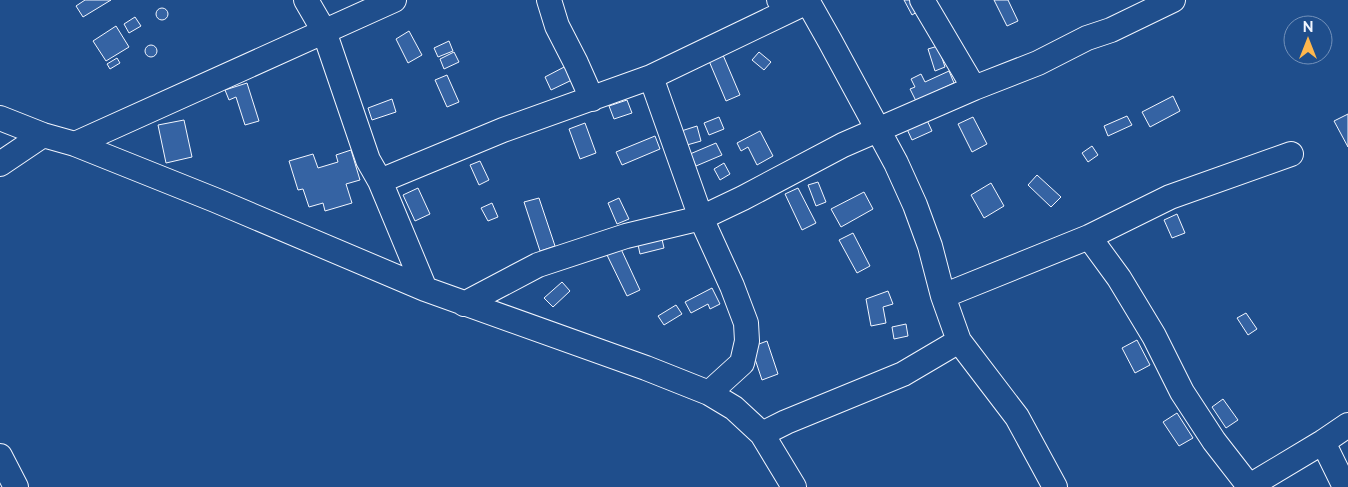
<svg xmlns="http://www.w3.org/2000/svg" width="1348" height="487" font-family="Raleway,sans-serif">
<rect width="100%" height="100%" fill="#1f4e8c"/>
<path fill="#3563a3" stroke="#f2f6ff" d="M85,0H111L83,17L76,6Z
M904,0H917L922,9L912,15Z
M994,0H1008L1018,21L1007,26Z
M156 14a6 6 0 1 1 12 0a6 6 0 1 1-12 0Z
M135,17L141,26L129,33L124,24Z
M116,26L129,47L106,61L93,41Z
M409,31L422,55L408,63L396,39Z
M449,41L453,51L438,57L434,48Z
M145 51a6 6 0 1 1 12 0a6 6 0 1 1-12 0Z
M938,46L945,67L935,71L928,49Z
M454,52L459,62L444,69L440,59Z
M759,52L771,62L764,70L752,60Z
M723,55L740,95L726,101L709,61Z
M117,58L120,63L110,69L107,64Z
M568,65L574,79L551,90L545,77Z
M949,71L954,83L916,101L910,89L915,87L911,79L921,74L925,82Z
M447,75L459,102L447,107L435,80Z
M247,83L259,121L245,125L236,97L229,100L225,90Z
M1173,96L1180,111L1150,127L1142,112Z
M392,99L396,112L372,120L368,108Z
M627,100L632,113L614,119L609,106Z
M1348,114V147L1334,121Z
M1127,116L1132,125L1108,136L1104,126Z
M719,117L724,129L709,135L704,123Z
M973,117L987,144L972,152L958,124Z
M926,118L932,131L912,140L906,127Z
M184,120L192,157L166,163L158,125Z
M585,123L596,153L580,159L569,129Z
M697,126L701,141L680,147L675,133Z
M760,131L773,156L757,165L748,147L741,151L737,143Z
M655,136L660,149L622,165L616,152Z
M716,143L722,155L696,166L690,154Z
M1092,146L1098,155L1088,162L1082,153Z
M351,150L360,180L346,184L352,203L325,211L323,203L309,207L303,189L298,190L289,161L313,154L318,168L338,162L336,155Z
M480,161L489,180L479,185L470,165Z
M724,163L730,174L720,180L714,169Z
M1037,175L1061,197L1051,207L1028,185Z
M818,182L826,202L816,206L808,185Z
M991,183L1004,206L984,218L971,195Z
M418,188L430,214L415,221L403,195Z
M798,188L816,223L802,230L785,194Z
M864,192L873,209L841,227L831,209Z
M539,198L555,246L540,251L524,202Z
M619,198L629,219L617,224L608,203Z
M492,203L498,217L488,221L481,208Z
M1177,214L1185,233L1172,238L1164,220Z
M853,233L870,266L857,273L839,240Z
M661,235L664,248L640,254L637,240Z
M621,249L640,290L627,296L607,255Z
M562,282L570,291L553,307L544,298Z
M712,288L720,304L710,309L708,304L691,313L685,302Z
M888,291L893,304L883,307L886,323L871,326L866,299Z
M676,305L682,314L664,325L658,316Z
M1246,313L1257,329L1248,335L1237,318Z
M906,324L908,336L894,339L892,327Z
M1137,340L1150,365L1135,373L1122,348Z
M767,341L778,374L762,380L751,347Z
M1223,399L1238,420L1226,428L1212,407Z
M1177,413L1193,438L1179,446L1163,422Z"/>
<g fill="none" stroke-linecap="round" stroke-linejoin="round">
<g stroke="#f2f6ff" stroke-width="26">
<path id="minor" d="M306,0L324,31L368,160L380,181L425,289
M549,0L557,26L576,63L592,99
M779,0L808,2L830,41L896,163L915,205L930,246L943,296L959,341L1017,417L1055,487
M922,0L974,88
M651,77L701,218L732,286L746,323L747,341L742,363L709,393
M0,118L43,135L75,144L215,200L425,289L646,368L709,393L734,408L762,434L794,487
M75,144L394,0
M0,164L43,135
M380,181L503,130L651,77L805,3
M1089,237L1119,278L1154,336L1182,392L1214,441L1249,486
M943,296L1089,237L1170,197L1291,154
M464,304L538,265L626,236L701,218L743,198L843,145L974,88L1038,63L1087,38L1111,30L1173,0
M762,434L786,422L903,374L959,341
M1323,442L1345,487
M0,456L16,487
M1248,487L1323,442L1348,425"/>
</g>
<use href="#minor" stroke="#1f4e8c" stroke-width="24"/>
</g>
<g transform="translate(1308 40)"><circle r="24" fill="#1f4e8c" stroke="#7391ba"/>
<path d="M0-4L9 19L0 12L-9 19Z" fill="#ffb74d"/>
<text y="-8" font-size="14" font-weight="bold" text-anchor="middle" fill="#f2f6ff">N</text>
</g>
</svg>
